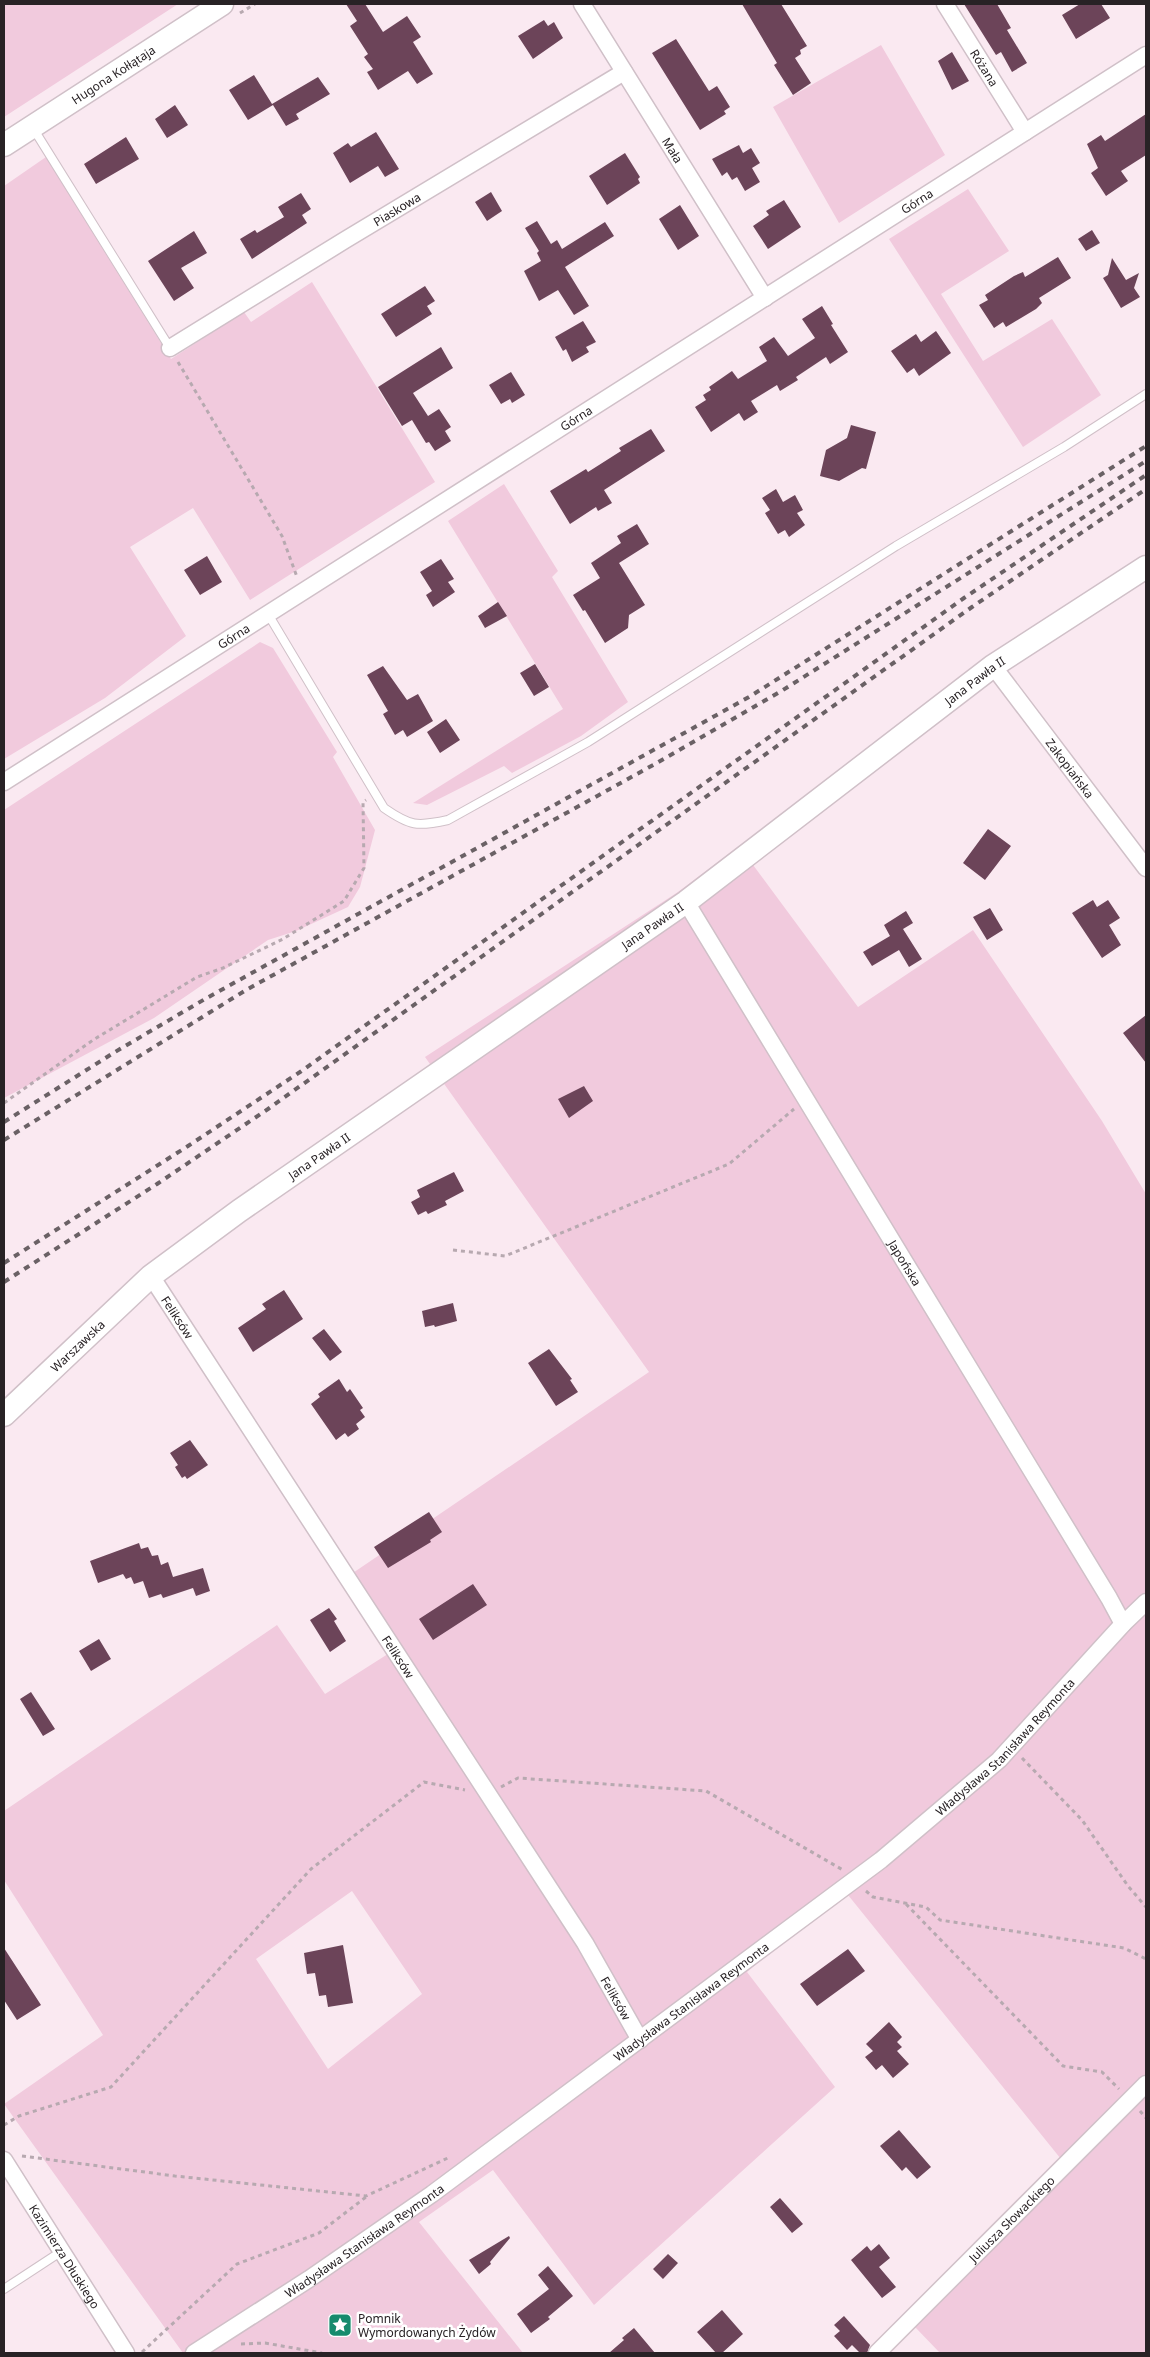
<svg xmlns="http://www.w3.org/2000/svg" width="1150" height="2357" font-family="'Noto Sans',sans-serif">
<rect width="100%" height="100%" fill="#fae9f1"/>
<path fill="#f1cadd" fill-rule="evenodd" d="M4,4H178L4,117Z
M881,45L945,155L839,223L773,107Z
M46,157L171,359L244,312L251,322L312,282L435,482L250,600L193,508L130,547L186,636L105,698L4,759V186Z
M968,189L1009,251L941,294L983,361L1052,319L1101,395L1023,447L889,239Z
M504,484L558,571L552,577L628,702L581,736L512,773L504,766L427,805L413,803L563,709L448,521Z
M260,642L273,648L337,752L333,757L375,830L360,887L348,907L296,931L268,940L154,1018L4,1098V810Z
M739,846L858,1007L973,930L1102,1121L1146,1194V2353H940L915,2327L1069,2169L844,1890L747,1972L835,2087L594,2305L493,2170L419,2222L523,2353H183L4,2104L103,2035L4,1880V1811L277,1625L325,1694L391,1652L344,1579L649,1372L425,1057L678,892ZM352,1891L422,1994L328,2069L256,1959Z"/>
<path fill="#6c4459" d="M346,4H365L383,32L407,16L421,37L413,42L433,74L417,84L408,71L378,90L367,72L373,69L364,57L368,54L350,26L357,21Z
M742,4H781L807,46L800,50L801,54L795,58L811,83L793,95L774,65L777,63Z
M964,4H997L1011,28L1007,30L1027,63L1012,72L1001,52L996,55Z
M1080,4H1101L1110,18L1076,39L1062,15Z
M544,20L548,26L554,22L563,38L533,59L518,36Z
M676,39L709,91L717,86L730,107L724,111L726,114L700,130L652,53Z
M952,52L969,81L952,90L938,61Z
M254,75L272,104L318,77L330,94L296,114L299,119L286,126L273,105L248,120L229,90Z
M175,105L188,125L167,138L155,119Z
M1146,114V155L1121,171L1128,181L1106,196L1091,173L1098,168L1087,144L1101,135L1105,141Z
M376,132L399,169L385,177L378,166L350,183L333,153L348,143L351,147Z
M126,137L139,159L96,184L84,164Z
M739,145L743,153L751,148L760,163L752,168L760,182L745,191L737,177L732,180L727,172L722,176L712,159Z
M625,153L640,177L638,179L640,183L607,205L589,176Z
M491,192L502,211L487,221L475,202Z
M301,193L311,209L302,215L307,223L252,259L240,239L255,230L257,233L284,217L278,207Z
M784,200L801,227L768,249L753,226L769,215L766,211Z
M680,205L699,236L678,250L659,219Z
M537,221L551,244L557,240L562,249L605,222L614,236L565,267L589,306L574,315L558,290L539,301L524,271L541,261L537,253L539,251L525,228Z
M1092,230L1100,243L1086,251L1078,239Z
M194,231L207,253L181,268L194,288L174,301L148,261Z
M1058,257L1071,278L1039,298L1042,303L1036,309L1006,327L1003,322L994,328L979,305L988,300L985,295L1014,276L1023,272L1025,277Z
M1112,258L1126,280L1139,273L1134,288L1140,297L1121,308L1103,278L1108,275Z
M425,286L435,301L427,306L432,314L396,337L381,314Z
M822,306L833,324L831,325L848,352L830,364L826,357L796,377L798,380L780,391L777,385L751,401L758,412L744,421L739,413L711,432L695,407L706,400L703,395L711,390L709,387L732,371L738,379L767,361L759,347L774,337L788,356L815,338L802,319Z
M583,321L596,342L586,347L589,352L572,362L566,349L563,351L555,337Z
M936,331L951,353L919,376L914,368L907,373L891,351L916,334L921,342Z
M441,347L453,368L413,393L428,416L439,409L451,427L445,431L451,441L435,451L429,442L426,443L412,420L402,426L378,387Z
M511,372L525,395L512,403L510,399L501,404L489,385Z
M851,425L876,432L866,469L862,468L839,481L820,476L826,450L847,438Z
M651,429L665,451L604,490L612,503L598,511L596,507L570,524L550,491L586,469L588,472L621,451L619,448Z
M776,489L783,502L795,495L803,510L797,513L805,525L789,537L785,530L778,534L765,513L770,510L762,498Z
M637,524L649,544L619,563L645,605L629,615L628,628L605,643L585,610L583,611L573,595L600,578L591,563L621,543L617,536Z
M207,556L222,582L200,595L184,570Z
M441,559L454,579L448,582L455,592L433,607L426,595L432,591L420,572Z
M498,602L507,616L485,628L478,616Z
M535,664L549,687L534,696L520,673Z
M383,666L407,700L418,694L433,721L407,737L403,730L395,735L383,714L388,711L367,675Z
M446,719L460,740L440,753L427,732Z
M988,829L1011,846L985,880L963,863Z
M1093,900L1097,907L1108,900L1120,918L1109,925L1121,945L1102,958L1072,913Z
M990,908L1003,930L987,940L973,917Z
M906,911L913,923L903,929L922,959L909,967L899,950L872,966L863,952L890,936L884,925Z
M1146,1015V1063L1123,1033Z
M584,1086L593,1101L569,1118L558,1099Z
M454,1172L464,1191L445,1201L447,1205L428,1214L426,1211L418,1215L411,1202L420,1197L417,1190Z
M284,1290L303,1319L253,1352L238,1328L266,1309L262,1304Z
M453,1303L457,1321L435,1327L434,1325L425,1327L422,1311Z
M324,1329L342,1352L330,1361L312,1338Z
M549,1349L572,1379L570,1380L578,1392L556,1406L528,1363Z
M339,1379L347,1392L350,1389L363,1408L360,1410L365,1417L356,1424L359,1429L348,1437L345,1433L336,1440L311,1404L320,1397L318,1394Z
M190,1440L208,1465L187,1479L185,1476L182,1478L175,1467L178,1465L170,1453Z
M429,1512L442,1532L430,1540L431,1542L388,1568L374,1547Z
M139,1543L141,1549L148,1547L152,1556L158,1555L161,1565L168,1562L173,1577L203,1568L210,1591L196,1596L193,1588L163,1598L161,1594L149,1598L143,1581L134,1584L131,1577L126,1579L123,1574L98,1583L90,1561Z
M473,1584L487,1605L433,1640L419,1619Z
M329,1608L337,1619L334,1621L346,1641L330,1652L310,1620Z
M99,1639L111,1659L91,1671L79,1651Z
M31,1692L55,1729L43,1736L20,1699Z
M343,1945L353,2003L328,2007L326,1995L319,1996L315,1973L307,1974L304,1953Z
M4,1948L41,2005L17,2020L4,2000Z
M848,1949L865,1971L817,2006L800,1984Z
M889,2022L902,2037L897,2042L902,2047L897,2051L909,2064L893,2078L882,2065L876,2070L865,2057L873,2051L866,2044Z
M899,2130L931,2167L917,2179L906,2167L902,2171L880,2146Z
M780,2198L803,2224L792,2233L770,2207Z
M509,2236L510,2238L490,2262L491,2264L479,2274L469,2260Z
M879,2244L890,2258L879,2267L896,2287L882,2298L851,2260L867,2246L871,2251Z
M668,2254L678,2263L663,2279L653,2269Z
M548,2266L573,2296L548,2317L550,2319L531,2333L517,2314L549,2289L538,2275Z
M722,2310L743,2334L722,2353H716L697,2332Z
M844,2316L870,2345L867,2353H860L852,2345L847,2350L834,2336L840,2331L834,2325Z
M634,2328L655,2353H609L624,2340L622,2338Z"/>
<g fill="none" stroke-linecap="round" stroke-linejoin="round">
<g stroke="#d0c0c8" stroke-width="10">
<path id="lane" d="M33,128L170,348
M268,614L384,808C410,826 417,827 448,820L588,742L896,546L1064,447L1146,394
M4,2289L62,2251"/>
</g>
<g stroke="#d0c0c8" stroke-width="19">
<g id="street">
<path id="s1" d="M582,4L765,298"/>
<path id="s2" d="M945,4L1025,132"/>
<path id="s3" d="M170,348L345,240L624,72"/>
<path id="s4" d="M993,666L1146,868"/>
<path id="s5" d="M4,782L1146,55"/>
<path id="s6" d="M686,902L1109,1598L1123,1624"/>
<path id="s7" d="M151,1276L585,1943L640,2040"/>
<path id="s8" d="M4,2160L126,2353"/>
<path id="s9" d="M194,2353L309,2279L432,2194L881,1860L999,1760L1123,1624L1146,1602"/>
<path id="s10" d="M877,2353L1146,2084"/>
</g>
</g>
<g stroke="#d0c0c8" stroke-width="25">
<g id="secondary">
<path id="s11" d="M4,145L222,4"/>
<path id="s12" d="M4,1415L151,1276L239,1211L686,902L993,666L1146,567"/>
</g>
</g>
<path stroke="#b7a9b0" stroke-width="3" stroke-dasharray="4 4" stroke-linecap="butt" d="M240,13L255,4
M178,362L282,536L297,577
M4,1103L93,1040L197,977L223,968L283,939L344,901L364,868L363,802L366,800
M453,1250L505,1256L729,1164L794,1109
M1022,1758L1082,1820L1128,1886L1146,1907
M501,1787L518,1778L706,1791L843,1870
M866,1891L873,1897L926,1907L940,1920L1124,1948L1146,1959
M906,1904L1063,2066L1102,2072L1119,2089
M1140,2111L1146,2118
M4,2125L19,2116L111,2087L311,1869L424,1782L465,1790
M22,2156L175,2176L366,2196L450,2157
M241,2344L265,2343L322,2353
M142,2352L237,2264L319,2233L366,2197"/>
<use href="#lane" stroke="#fff" stroke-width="8"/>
<use href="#street" stroke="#fff" stroke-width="16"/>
<use href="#secondary" stroke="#fff" stroke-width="22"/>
<path stroke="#6a6165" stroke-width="4" stroke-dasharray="6 6" stroke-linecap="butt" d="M4,1122L115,1052L205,999L749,697L1146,446
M4,1140L246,990L655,764L783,690L1146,461
M4,1263L188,1146L300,1072L964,598L1146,475
M4,1282L157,1184L268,1109L972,607L1146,489"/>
</g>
<defs>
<g id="sight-square" transform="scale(1.25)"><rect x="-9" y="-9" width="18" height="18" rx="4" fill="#168b6d" stroke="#fff"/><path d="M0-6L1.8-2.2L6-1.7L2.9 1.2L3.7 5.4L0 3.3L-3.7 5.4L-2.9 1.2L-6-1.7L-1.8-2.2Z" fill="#fff"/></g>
</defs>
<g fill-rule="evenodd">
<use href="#sight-square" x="340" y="2325"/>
</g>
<g text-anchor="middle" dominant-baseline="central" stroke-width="5" stroke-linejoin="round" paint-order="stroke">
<g font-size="12" fill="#282225" stroke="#fff">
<text stroke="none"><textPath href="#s2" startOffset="75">Różana</textPath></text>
<text stroke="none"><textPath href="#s11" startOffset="130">Hugona Kołłątaja</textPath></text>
<text stroke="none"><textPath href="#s1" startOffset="172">Mała</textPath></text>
<text stroke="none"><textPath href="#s5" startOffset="1082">Górna</textPath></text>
<text stroke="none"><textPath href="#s3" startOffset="266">Piaskowa</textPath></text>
<text stroke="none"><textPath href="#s5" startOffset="678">Górna</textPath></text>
<text stroke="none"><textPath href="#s5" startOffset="272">Górna</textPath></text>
<text stroke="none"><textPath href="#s12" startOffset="1219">Jana Pawła II</textPath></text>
<text stroke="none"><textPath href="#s4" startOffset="128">Zakopiańska</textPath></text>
<text stroke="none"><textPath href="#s12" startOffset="814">Jana Pawła II</textPath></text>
<text stroke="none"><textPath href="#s12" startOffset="409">Jana Pawła II</textPath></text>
<text stroke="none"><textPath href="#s6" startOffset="422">Japońska</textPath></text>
<text stroke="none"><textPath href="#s7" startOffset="49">Feliksów</textPath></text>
<text stroke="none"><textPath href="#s12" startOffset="101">Warszawska</textPath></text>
<text stroke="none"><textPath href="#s7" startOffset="454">Feliksów</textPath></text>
<text stroke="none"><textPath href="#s9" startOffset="1014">Władysława Stanisława Reymonta</textPath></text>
<text stroke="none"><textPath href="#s7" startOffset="859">Feliksów</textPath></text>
<text stroke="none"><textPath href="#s9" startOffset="609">Władysława Stanisława Reymonta</textPath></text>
<text stroke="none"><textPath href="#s10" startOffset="190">Juliusza Słowackiego</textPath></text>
<text stroke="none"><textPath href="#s9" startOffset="204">Władysława Stanisława Reymonta</textPath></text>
<text stroke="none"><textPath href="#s8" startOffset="114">Kazimierza Dłuskiego</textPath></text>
</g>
<g font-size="12" fill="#282225" stroke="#fff" text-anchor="start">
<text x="358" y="2318">Pomnik<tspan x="358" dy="14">Wymordowanych Żydów</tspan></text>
</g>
</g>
<rect width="1150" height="2357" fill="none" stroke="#282225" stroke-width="10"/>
</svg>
